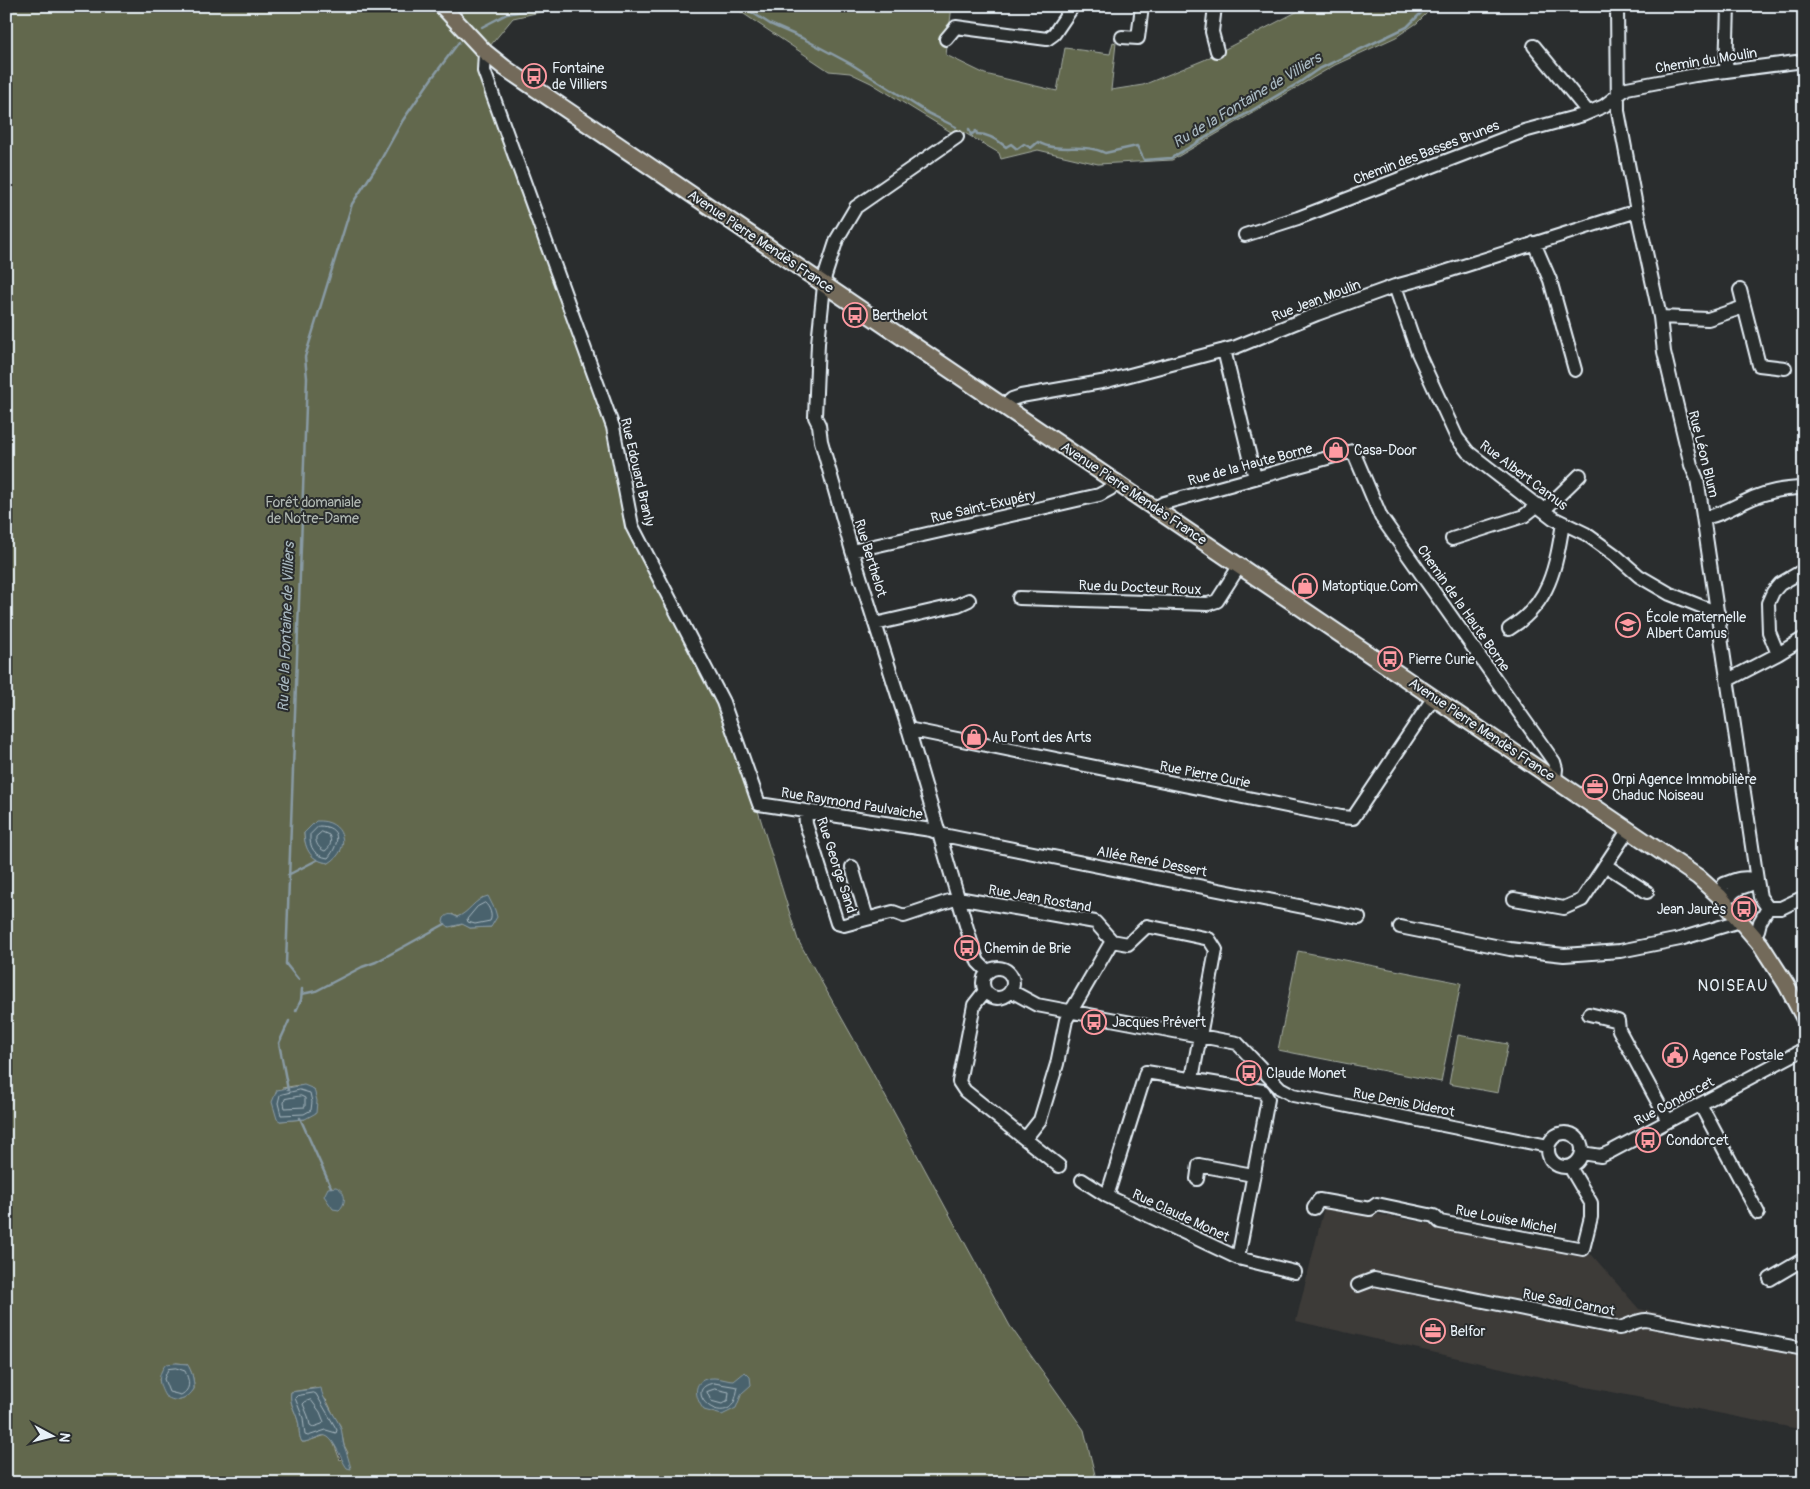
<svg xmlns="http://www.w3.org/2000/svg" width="1810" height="1489" viewBox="0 0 1810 1489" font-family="Pangolin,sans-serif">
<rect width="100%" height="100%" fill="#2a2d2e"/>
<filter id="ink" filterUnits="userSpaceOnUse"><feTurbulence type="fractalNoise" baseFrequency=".02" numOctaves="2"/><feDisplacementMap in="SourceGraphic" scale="10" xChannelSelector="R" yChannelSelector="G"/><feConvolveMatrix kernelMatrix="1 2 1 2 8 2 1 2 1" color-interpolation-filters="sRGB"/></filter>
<g filter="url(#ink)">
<path fill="#3c3a38" d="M1325 1204 1592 1255 1639 1309 1804 1342V1430L1576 1385 1296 1321Z"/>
<path fill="#62684e" stroke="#a5aca3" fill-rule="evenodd" d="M6 6H568L513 18 485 52 482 71 609 427 630 525 724 701 798 940 871 1070 1010 1326 1084 1430 1097 1483H6ZM304 833 341 851 329 863C312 861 305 850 304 833ZM483 897 491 927 470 928 463 924 453 927 452 914 457 917C467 914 474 904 483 897ZM300 1085 305 1119 280 1121 282 1088ZM176 1363 187 1364C192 1371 194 1380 194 1389 180 1409 164 1400 159 1379ZM315 1388 327 1401 335 1418 340 1425 344 1445 348 1453 340 1460 333 1441 326 1435 305 1442H302C298 1435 300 1428 298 1421 295 1410 289 1403 291 1392Z
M732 6H952L946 55 985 74 1057 91 1065 48 1110 54 1113 42 1116 43 1111 90 1143 85 1204 60 1308 6H1434L1417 23 1396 37 1335 65 1172 160 1098 164 1038 150 1001 159 999 153 963 132H951L871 83 850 73 829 71Z
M1298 951 1461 983 1441 1082 1278 1050Z
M1458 1035 1508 1044 1498 1093 1449 1084Z"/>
<path fill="#49626d" stroke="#899ba5" d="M316 821C345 819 352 849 329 863 311 861 305 850 304 833Z
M488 896 495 910 497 917 491 927 470 928 462 924 449 927 443 922 444 918C449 913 451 914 457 917 469 913 474 899 488 896Z
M304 1085 314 1089 317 1101 316 1113 305 1119 280 1121 277 1119 272 1102 277 1090Z
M336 1187C346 1191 347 1203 339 1210L333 1209 324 1196 328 1188Z
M176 1363 187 1364C192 1371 194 1380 194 1389 187 1400 177 1404 165 1396 158 1384 157 1375 166 1364Z
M745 1372 750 1377 751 1385 742 1393 736 1408 722 1415 704 1410C694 1397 691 1378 714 1378 721 1378 727 1381 734 1381Z
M321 1388C322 1399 335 1415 340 1426 343 1432 342 1440 344 1446 347 1454 349 1460 351 1469L347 1468C340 1459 333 1432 321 1436 314 1438 309 1442 302 1442 298 1435 300 1428 298 1421 295 1410 289 1403 291 1392Z"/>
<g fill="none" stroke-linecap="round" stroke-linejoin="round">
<path stroke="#a8b8c0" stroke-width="1" d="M319 826C342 826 340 844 328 858 315 856 309 848 310 835Z
M322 832 329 835C332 841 331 847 325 851 319 849 315 843 316 837Z
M485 903C490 907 493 916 490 921L475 924 468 922 467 919 477 907Z
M300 1090 310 1093 312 1102 311 1110 304 1114 281 1115 278 1103 280 1095Z
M301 1096 305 1098V1107L285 1108 284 1103 285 1099Z
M176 1368 185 1371C189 1380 192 1389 181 1395L169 1392 164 1379 168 1369Z
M714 1383 738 1387C737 1391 736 1398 734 1402 721 1427 680 1388 714 1383Z
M715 1389 729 1392 728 1400 722 1404 711 1401 707 1392Z
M314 1393 316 1394 337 1430 336 1433 326 1430 308 1436 305 1435 303 1418 295 1398 297 1396Z
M311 1400 320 1412 324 1422 322 1424 313 1427 310 1425 308 1416 303 1404 305 1402Z"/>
<path stroke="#899ba5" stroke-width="2.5" d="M742 6 770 24 802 38 851 64 928 113 956 127
M482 27 507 14 549 6
M969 129 971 135 976 131 977 134C988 134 998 140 1006 147L1011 144 1017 149 1024 144 1031 148 1038 142C1058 154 1084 142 1105 153L1137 146 1144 160 1171 158 1300 82 1317 70 1407 27 1428 6
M288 875 317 860
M298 979 286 964 307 378 305 357 352 204 379 163 403 120 432 78 459 42
M302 994 316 991 362 967 376 962 445 924
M296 1011 301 1000 302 989
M288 1090 279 1043 289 1021
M300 1118 331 1187"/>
<defs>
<path id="minor" d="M1215 6 1212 32 1217 51
M1617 6 1618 111 1637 211 1660 317 1664 352 1691 465 1697 479 1701 503 1757 880 1760 897 1768 908
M1122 37 1138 38 1142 6
M946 39 956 27 1047 39 1054 34 1073 6
M1534 46 1588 112
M485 52 484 71 613 427 632 526 723 702 759 804 931 830 943 835 1359 918
M1726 71 1728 6
M957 137 856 207 837 239 825 276 818 343 815 417 819 425 821 441 852 551 906 721 971 942 978 962 988 972
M1245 235 1298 218 1524 131 1583 115 1604 106 1627 88 1695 75 1804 61
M1534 243 1550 280 1575 370
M1395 286 1418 353 1457 438 1468 452 1553 518 1586 534 1615 555 1639 576 1670 594 1718 613
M1740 290 1759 365 1785 368
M1660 317 1708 319 1744 307
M1224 350 1255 478
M1005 405 1012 399 1021 396 1107 381 1236 347 1317 314 1395 286 1432 276 1637 211
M1155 508 1164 503 1353 451 1381 517 1554 762 1556 769 1555 778
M1544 510 1580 475
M1704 518C1719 515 1730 509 1744 502 1762 493 1783 488 1804 488
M1452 539 1524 516 1538 505
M852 551 1099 495 1110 489 1117 481
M1019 598 1208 604 1217 601 1240 565
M875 624 958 605 969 600
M1509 629C1550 604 1556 566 1563 523
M1778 654 1804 638
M1728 680 1778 654 1769 632 1768 603 1773 592 1780 584 1804 570
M908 729 1341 817 1353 818 1434 697
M805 811 806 824 837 923 844 925 893 912 904 916 958 898 1095 922 1112 941 1128 944 1147 926 1209 939 1216 950 1192 1079
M1605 865 1647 892
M852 867 867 918
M1719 896 1724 884C1736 879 1744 876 1757 880
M1514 899 1564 908 1582 900 1629 829
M1725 904C1728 899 1731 894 1735 891 1743 885 1748 888 1757 880
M1768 908H1781L1804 897
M1400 927 1510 949 1564 955 1620 951 1680 939 1740 921
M1758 930 1760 922 1768 908
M983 983a15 15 0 1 1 30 0a15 15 0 1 1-30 0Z
M985 991 974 1005 959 1082 965 1091 1025 1139 1040 1120 1057 1064 1066 1020 1112 941
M1011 991 1037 1005 1237 1043 1280 1088 1293 1095 1548 1146
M1589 1014 1618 1021 1619 1030 1668 1121
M1700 1104 1758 1213
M1548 1150a17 17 0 1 1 34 0a17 17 0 1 1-34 0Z
M1025 1139 1059 1166
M1582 1153 1601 1156 1610 1152 1804 1049
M1197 1179 1199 1165 1253 1175
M1082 1180 1107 1196 1238 1258 1268 1099 1263 1091 1146 1072 1107 1196
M1314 1208 1319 1200 1370 1209 1377 1204 1434 1216 1440 1222 1583 1249 1591 1217V1203L1570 1167
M1238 1258 1295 1272
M1770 1279 1804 1259
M1358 1285 1374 1279 1619 1328C1629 1326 1636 1320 1646 1320L1804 1349"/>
<path id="major" d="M442 6 485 52 505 68 1698 877 1719 896 1761 945 1786 984 1804 1018"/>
</defs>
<use href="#minor" stroke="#e8f1f8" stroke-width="16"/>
<use href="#major" stroke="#e8f1f8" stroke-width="19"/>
<use href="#minor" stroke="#2a2d2e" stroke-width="12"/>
<use href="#major" stroke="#736b5a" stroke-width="15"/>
</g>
</g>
<defs>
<symbol id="bus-ring" viewBox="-11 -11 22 22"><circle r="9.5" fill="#2a2d2e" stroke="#ff9aa2" stroke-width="1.5"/><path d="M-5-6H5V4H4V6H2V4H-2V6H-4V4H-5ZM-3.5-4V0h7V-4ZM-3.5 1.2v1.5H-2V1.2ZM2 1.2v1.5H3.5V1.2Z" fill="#ff9aa2"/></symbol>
<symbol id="shop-ring" viewBox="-11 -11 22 22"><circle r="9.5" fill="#2a2d2e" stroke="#ff9aa2" stroke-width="1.5"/><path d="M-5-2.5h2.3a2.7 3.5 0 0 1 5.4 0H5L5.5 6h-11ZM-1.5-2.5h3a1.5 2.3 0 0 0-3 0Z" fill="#ff9aa2"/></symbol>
<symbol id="school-ring" viewBox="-11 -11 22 22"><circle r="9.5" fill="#2a2d2e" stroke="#ff9aa2" stroke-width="1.5"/><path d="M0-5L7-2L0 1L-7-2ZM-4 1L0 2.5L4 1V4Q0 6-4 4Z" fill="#ff9aa2"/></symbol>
<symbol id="office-ring" viewBox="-11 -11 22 22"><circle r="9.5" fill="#2a2d2e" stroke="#ff9aa2" stroke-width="1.5"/><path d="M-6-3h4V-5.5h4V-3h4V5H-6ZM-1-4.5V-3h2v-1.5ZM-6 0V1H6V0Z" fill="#ff9aa2"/></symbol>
<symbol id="civic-ring" viewBox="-11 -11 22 22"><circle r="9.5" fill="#2a2d2e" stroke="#ff9aa2" stroke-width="1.5"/><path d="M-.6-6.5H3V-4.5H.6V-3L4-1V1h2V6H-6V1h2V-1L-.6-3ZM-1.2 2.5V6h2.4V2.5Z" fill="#ff9aa2"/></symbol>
</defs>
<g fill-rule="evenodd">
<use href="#bus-ring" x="520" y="62" width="28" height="28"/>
<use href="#bus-ring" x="841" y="301" width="28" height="28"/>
<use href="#shop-ring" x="1322" y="436" width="28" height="28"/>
<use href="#shop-ring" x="1291" y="572" width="28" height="28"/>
<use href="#school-ring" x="1614" y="611" width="28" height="28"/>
<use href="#bus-ring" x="1376" y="645" width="28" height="28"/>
<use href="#shop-ring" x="960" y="723" width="28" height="28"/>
<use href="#office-ring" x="1581" y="773" width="28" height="28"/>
<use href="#bus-ring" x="1730" y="895" width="28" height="28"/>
<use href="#bus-ring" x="953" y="934" width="28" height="28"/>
<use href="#bus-ring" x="1080" y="1008" width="28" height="28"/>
<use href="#civic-ring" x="1661" y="1041" width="28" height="28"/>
<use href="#bus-ring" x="1235" y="1059" width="28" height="28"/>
<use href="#bus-ring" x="1634" y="1126" width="28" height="28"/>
<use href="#office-ring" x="1419" y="1317" width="28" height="28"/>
</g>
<g text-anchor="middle" stroke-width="4" stroke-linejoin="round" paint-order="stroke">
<g font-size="14" fill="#e8f1f8" stroke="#2a2d2e">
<text transform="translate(1706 60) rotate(-9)" y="5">Chemin du Moulin</text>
<text transform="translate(1426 152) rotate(-21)" y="5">Chemin des Basses Brunes</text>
<text transform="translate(761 241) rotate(34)" y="5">Avenue Pierre Mendès France</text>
<text transform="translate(1316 300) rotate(-21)" y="5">Rue Jean Moulin</text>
<text transform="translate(1704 454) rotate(76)" y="5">Rue Léon Blum</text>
<text transform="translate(1250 464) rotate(-15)" y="5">Rue de la Haute Borne</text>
<text transform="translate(638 472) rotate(77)" y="5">Rue Edouard Branly</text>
<text transform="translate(1524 475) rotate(37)" y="5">Rue Albert Camus</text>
<text transform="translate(1134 493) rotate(34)" y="5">Avenue Pierre Mendès France</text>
<text transform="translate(983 506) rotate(-13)" y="5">Rue Saint-Exupéry</text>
<text transform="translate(871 558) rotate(73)" y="5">Rue Berthelot</text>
<text transform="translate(1140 587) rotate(2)" y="5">Rue du Docteur Roux</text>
<text transform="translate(1464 608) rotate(55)" y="5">Chemin de la Haute Borne</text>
<text transform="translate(1482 729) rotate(34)" y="5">Avenue Pierre Mendès France</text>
<text transform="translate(1205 774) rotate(11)" y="5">Rue Pierre Curie</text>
<text transform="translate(852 803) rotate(9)" y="5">Rue Raymond Paulvaiche</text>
<text transform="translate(1152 861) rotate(11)" y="5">Allée René Dessert</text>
<text transform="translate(837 865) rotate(72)" y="5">Rue George Sand</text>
<text transform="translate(1040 898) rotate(10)" y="5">Rue Jean Rostand</text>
<text transform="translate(1674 1101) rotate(-28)" y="5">Rue Condorcet</text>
<text transform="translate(1404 1102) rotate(11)" y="5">Rue Denis Diderot</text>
<text transform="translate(1181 1215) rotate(25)" y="5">Rue Claude Monet</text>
<text transform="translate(1506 1219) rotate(11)" y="5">Rue Louise Michel</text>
<text transform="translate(1569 1302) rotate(11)" y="5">Rue Sadi Carnot</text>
</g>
<g font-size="14" fill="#e8f1f8" stroke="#2a2d2e" text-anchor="start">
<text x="552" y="73">Fontaine<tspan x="552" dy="16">de Villiers</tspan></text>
<text x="872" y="320">Berthelot</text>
<text x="1354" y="455">Casa-Door</text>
<text x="1322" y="591">Matoptique.Com</text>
<text x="1646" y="622">École maternelle<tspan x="1646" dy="16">Albert Camus</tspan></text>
<text x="1408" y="664">Pierre Curie</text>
<text x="992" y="742">Au Pont des Arts</text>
<text x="1612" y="784">Orpi Agence Immobilière<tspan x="1612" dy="16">Chaduc Noiseau</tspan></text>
<text x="1726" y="914" text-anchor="end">Jean Jaurès</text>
<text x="984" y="953">Chemin de Brie</text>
<text x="1112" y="1027">Jacques Prévert</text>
<text x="1692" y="1060">Agence Postale</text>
<text x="1266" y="1078">Claude Monet</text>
<text x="1666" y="1145">Condorcet</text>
<text x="1450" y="1336">Belfor</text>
</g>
<g font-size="14" fill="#b2bab4" stroke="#2a2d2e">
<text x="313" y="507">Forêt domaniale<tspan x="313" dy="16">de Notre-Dame</tspan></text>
</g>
<g font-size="15" font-style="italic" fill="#a8b8c0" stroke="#2a2d2e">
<text transform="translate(1247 100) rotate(-31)" y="5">Ru de la Fontaine de Villiers</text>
<text transform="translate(286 627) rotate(-88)" y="5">Ru de la Fontaine de Villiers</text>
</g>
<g font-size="16" letter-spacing="1" fill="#e8f1f8" stroke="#2a2d2e">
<text x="1733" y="991">NOISEAU</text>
</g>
</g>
<rect width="1810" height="1489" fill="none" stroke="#2a2d2e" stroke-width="25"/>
<rect x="12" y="12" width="1785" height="1464" fill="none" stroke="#e8f1f8" stroke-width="2" filter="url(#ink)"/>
<g transform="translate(52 1436) rotate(97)" stroke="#2a2d2e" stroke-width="4" paint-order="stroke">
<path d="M0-4L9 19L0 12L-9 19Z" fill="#e8f1f8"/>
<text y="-8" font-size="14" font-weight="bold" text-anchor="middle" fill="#e8f1f8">N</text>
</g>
</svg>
